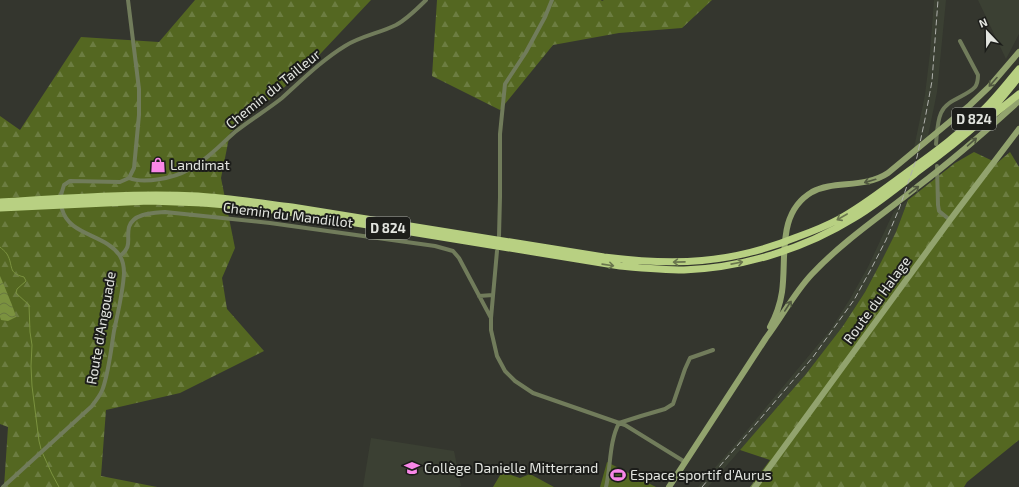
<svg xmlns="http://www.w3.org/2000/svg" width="1019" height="487" viewBox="0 0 1019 487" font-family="'Exo 2',sans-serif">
<defs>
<pattern id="forest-firs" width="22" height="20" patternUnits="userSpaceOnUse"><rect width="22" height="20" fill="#546721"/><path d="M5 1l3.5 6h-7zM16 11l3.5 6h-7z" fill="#6c7d41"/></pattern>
<pattern id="water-waves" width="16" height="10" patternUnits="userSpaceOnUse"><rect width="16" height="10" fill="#7b923f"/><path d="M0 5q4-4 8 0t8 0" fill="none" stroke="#687740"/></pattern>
</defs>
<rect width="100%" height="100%" fill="#34362e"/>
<path fill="#3b4033" d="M934 0H946L937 92 928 136 914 148 925 95 930 53Z
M978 0H1019V34L1006 59Z
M908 200 896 232 881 262 865 292 843 326 806 374 708 487H698L733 447 831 329 850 299 868 267 894 211Z
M371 438 454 451 461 486 458 487H363Z"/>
<path fill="url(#forest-firs)" d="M195 0H371L306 69 230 133 221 178 235 248 222 278 227 309 264 351 180 393 106 410 101 476 157 487H4L8 427 0 424V116L20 130 81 37 159 42Z
M437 0H601L602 1 604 0H712L682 28 619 33 553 45 500 110 432 76Z
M974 152 997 163 1010 152 1019 167V440L967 482 964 487H750L770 460 740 450 806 374 843 326 865 292 881 262 896 232 908 200 955 163Z"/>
<path fill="#546721" d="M607 462 656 487H600Z
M502 472 520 478 530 474 554 487H493Z"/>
<path fill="url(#water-waves)" d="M0 276C3 283 16 313 16 317L8 321 1 320 0 317Z"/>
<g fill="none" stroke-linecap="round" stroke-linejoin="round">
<path stroke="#7b923f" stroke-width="1" d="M0 247C2 249 5 251 7 254 14 266 7 273 24 277L26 281 17 289 16 293 29 305 30 332 32 345 31 366 32 386 39 441 41 449
M42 452 52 474 59 487"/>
<path stroke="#717c5b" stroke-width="4" d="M128 0 139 89V115L134 168 129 178
M936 144C937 134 937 122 941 113 947 99 966 97 975 87 978 83 978 79 978 75L960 41
M937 166 938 205 939 211 950 220
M129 178C144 184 174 178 188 170 206 161 220 145 235 132 250 120 267 110 282 98 302 80 322 60 345 46 361 36 380 33 396 25 407 19 417 9 426 0
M61 195 64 185 70 181 120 182 129 178
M499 236 500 197V134L505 84 526 52 545 17 552 0
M497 251 491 318V330L497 356 505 371 515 381 533 393 625 425 685 462
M120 256C133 246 126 239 129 227 133 213 154 213 165 212L270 223 435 246 453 251 459 258 491 318
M479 296 493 295
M3 487 92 406C96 400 101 395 103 388 109 370 111 350 114 331 118 312 123 292 124 273 124 267 123 261 120 256 106 234 69 236 62 209
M606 487C611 466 609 442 619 423L641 416 665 409 673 404 685 369 690 358 713 350"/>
<path stroke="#92a36e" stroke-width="6" d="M770 327C776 316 780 305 782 292 787 258 776 213 812 192 834 180 864 189 888 173L970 105 989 87 1019 52
M669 487 766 338C782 317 794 293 812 274 843 241 882 215 917 187 953 160 986 131 1019 101
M755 487 950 220 1019 129"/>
<path stroke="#b8d082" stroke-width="7" d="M988 119 1019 94
M0 202C66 198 132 193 198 196 229 198 261 203 292 207L604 257C675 266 730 264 797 237 811 232 826 226 839 219 863 206 884 189 906 173 932 154 959 135 981 112 995 99 1007 83 1019 69
M0 208 149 201 203 203 249 207 288 212 620 266C642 268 663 270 684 270 742 268 804 249 854 218 876 205 897 188 917 172 939 156 961 139 981 121 995 107 1007 92 1019 77"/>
<path stroke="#b0b2ad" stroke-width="1" stroke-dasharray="6 3" stroke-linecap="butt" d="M702 487 813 357 854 300 870 271 886 240 899 209 917 157 925 119 932 81 938 0"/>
</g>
<defs><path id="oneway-shaft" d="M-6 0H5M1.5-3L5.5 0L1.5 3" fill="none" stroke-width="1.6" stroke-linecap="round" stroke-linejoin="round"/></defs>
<g stroke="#515940">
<use href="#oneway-shaft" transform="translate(993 82) rotate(132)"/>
<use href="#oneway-shaft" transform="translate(972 142) rotate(-41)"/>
<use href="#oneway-shaft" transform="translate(870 181) rotate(164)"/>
<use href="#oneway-shaft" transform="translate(914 190) rotate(-38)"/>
<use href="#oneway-shaft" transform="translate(788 306) rotate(-57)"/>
</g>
<g stroke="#6a764e">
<use href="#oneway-shaft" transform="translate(842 217) rotate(150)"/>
<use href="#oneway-shaft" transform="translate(679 262) rotate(179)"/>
<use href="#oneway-shaft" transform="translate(737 263) rotate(-11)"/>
<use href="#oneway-shaft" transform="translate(608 265) rotate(8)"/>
</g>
<defs>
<symbol id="shop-bare" viewBox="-9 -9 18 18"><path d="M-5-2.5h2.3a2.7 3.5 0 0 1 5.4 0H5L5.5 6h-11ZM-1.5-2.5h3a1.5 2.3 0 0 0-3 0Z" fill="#f987e8" stroke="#1c1d1a" stroke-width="2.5" paint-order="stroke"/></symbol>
<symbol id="school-bare" viewBox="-9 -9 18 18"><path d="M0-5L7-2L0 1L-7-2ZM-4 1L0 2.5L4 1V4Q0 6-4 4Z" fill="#f987e8" stroke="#1c1d1a" stroke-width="2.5" paint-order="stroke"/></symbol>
<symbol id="stadium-bare" viewBox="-9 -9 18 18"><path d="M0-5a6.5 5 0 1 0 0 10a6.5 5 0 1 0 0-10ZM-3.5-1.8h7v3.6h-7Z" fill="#f987e8" stroke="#1c1d1a" stroke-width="2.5" paint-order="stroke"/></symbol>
</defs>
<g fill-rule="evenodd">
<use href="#shop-bare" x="147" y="154" width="22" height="22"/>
<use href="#school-bare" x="401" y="457" width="22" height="22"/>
<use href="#stadium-bare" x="607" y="464" width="22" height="22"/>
</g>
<g text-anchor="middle" stroke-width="4" stroke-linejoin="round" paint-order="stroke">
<g fill="#1c1d1a" stroke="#a7a9a5" stroke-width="1">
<rect x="952" y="108" width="44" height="22" rx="3"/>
<rect x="366" y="217" width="44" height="22" rx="3"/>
</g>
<g font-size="13" font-weight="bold" fill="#e3e5e0">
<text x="974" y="124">D 824</text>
<text x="388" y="233">D 824</text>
</g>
<g font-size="14" fill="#e3e5e0" stroke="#1c1d1a">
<text transform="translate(273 89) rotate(-39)" y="5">Chemin du Tailleur</text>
<text transform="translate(288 215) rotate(7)" y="5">Chemin du Mandillot</text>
<text transform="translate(877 300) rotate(-54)" y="5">Route du Halage</text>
<text transform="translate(101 328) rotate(-80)" y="5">Route d'Angouade</text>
</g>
<g font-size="14" fill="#e3e5e0" stroke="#1c1d1a" text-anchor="start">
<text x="170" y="170">Landimat</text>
<text x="424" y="473">Collège Danielle Mitterrand</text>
<text x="630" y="480">Espace sportif d'Aurus</text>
</g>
</g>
<g transform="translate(987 32) rotate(338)" stroke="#1c1d1a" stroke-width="3" paint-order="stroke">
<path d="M0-3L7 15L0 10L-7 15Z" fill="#e3e5e0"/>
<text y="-6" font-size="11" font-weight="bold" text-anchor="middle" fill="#e3e5e0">N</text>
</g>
</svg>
